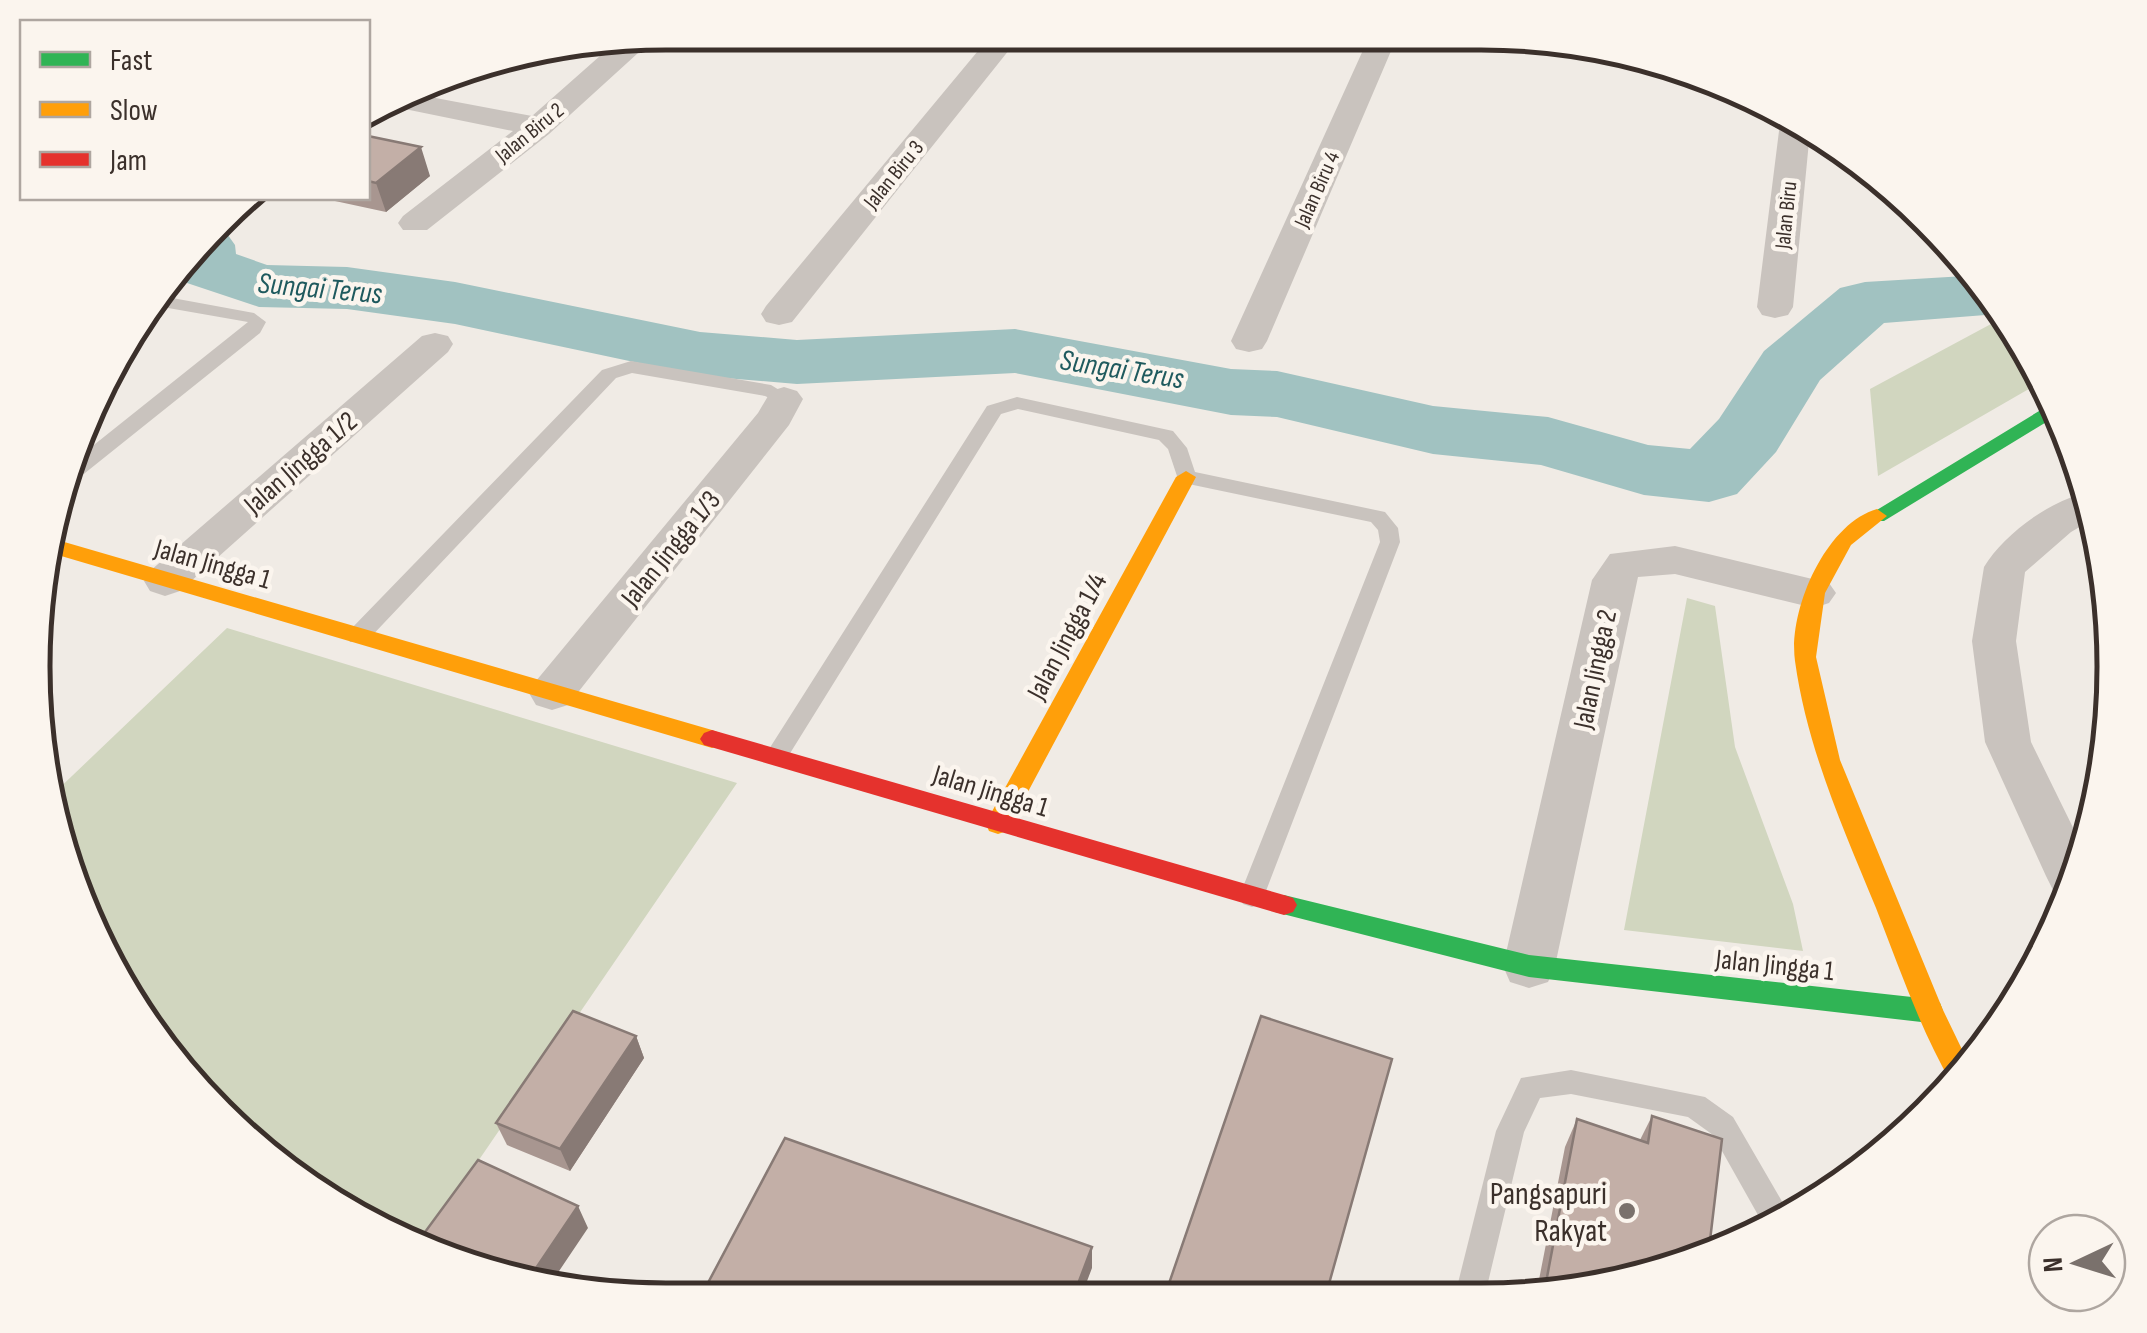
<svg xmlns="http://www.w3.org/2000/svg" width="2147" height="1333" viewBox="0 0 2147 1333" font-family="'Sofia Sans Condensed',sans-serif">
<rect width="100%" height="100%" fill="#f0ebe5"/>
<path fill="#d1d6bf" d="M1991 324H2007L2030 350 2041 382 1878 476 1870 389Z
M1687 598 1715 606 1735 747 1793 904 1803 951 1624 930Z
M227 628 737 783 418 1249 280 1169 139 1018 54 831 50 797Z"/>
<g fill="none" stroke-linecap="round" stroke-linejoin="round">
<path fill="#a1c2c1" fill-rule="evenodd" d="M219 229 225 231 235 245 236 254 267 265 347 267 455 282 700 332 797 340 1015 329 1231 369 1277 371 1433 406 1548 417 1648 445 1690 449 1719 419 1764 351 1840 288 1865 282 1965 276 1998 314 1884 323 1820 380 1776 452 1737 494 1709 502 1644 495 1541 465 1433 454 1277 417 1231 415 1015 373 797 384 700 376 455 324 347 309 259 307 178 280 172 272Z"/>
<path fill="#c9c3be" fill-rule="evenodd" d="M156 295 254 313 266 322 260 333 70 485 62 486 65 468 248 322 151 305Z
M631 361 771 385 794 399 784 405 765 396 632 373 616 378 366 642H350L347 636 350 630 602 370Z
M1017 397 1173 431 1187 448 1195 472 1385 512 1398 528 1400 542 1261 904 1252 907 1243 904 1239 897 1380 542 1378 530 1371 522 1179 482 1168 449 1159 440 1018 409 1001 414 784 763H768L764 757 987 406Z
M1571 1070 1705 1097 1733 1117 1791 1217 1767 1231 1713 1135 1688 1117 1571 1094 1540 1098 1524 1132 1484 1299H1454L1496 1131 1521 1078Z"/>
<path fill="#c9c3be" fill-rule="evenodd" d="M992 34 1021 35 792 322 779 325 766 322 761 314 766 306Z
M652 35 649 43 549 134 427 230H403L398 223 403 216 513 131 385 105 409 93 532 116 618 40Z
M1369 37H1397L1267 341 1262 349 1249 352 1236 349 1231 341Z
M1785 116 1810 131 1793 307 1788 315 1775 318 1762 315 1757 307 1780 123Z
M435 333 448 336 453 344 448 352 180 591 165 596 150 591 144 581 150 571 422 336Z
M784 387 797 391 803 399 789 425 568 705 552 710 536 705 529 693 536 681 758 413 771 391Z
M2079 495 2088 522 2071 532 2025 572 2016 641 2031 742 2084 850 2062 893 2053 890 2046 876 1985 742 1972 641 1984 567C2002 537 2045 504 2079 495Z
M1675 546 1829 583 1836 593 1829 603 1814 608 1675 574 1638 577 1555 966 1548 982 1529 988 1510 982 1503 966 1592 580 1610 554Z"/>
<path fill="#30b455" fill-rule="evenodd" d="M2049 405 2053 418 1884 521H1870L1867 516Z
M1284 895 1529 955 1930 999 1940 1003 1943 1011 1940 1019 1930 1023 1529 977 1275 912 1271 905 1275 898Z"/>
<path fill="#ff9f0a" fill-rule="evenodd" d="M1186 471 1196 477 1007 831 998 834 989 831 986 824 989 817 1176 477Z
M1877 509 1887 516 1851 545 1825 593 1816 657 1840 760 1943 1010 1970 1066 1952 1084C1920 1029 1899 967 1876 908 1843 828 1807 748 1795 661 1788 611 1825 524 1877 509Z
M54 539 712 730 720 733 724 739 720 745 712 748 51 553Z"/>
<path fill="#e5322d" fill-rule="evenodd" d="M712 730 1284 895 1293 898 1297 905 1293 912 1284 915 704 745 700 739 704 733Z"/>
</g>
<path fill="#a89690" d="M368 136 430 176 386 212 321 198H368Z
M636 1036 644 1058 570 1171 507 1145 496 1123Z
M1652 1116 1709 1249 1536 1295 1565 1147 1577 1119 1640 1140Z"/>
<path fill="#887a75" d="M421 147 430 176 386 212 376 183Z
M636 1036 644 1058 570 1171 560 1149Z
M578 1206 588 1228 549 1286 528 1280Z
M1092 1247V1268L1081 1297H1073Z"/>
<path fill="#c3afa7" stroke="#887a75" stroke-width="2.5" d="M368 136 421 147 376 183 368 181Z
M573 1011 636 1036 560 1149 496 1123Z
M1261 1016 1392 1059 1325 1298H1164Z
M1652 1116 1722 1139 1709 1249 1544 1293 1577 1119 1648 1143Z
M785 1138 1092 1247 1073 1297 701 1296Z
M478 1160 578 1206 528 1280 423 1252 414 1247Z"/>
<circle fill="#7a716c" stroke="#fbf5ee" stroke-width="4" cx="1627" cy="1211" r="10"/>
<g text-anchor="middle" stroke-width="9" stroke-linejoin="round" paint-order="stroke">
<g font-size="22" fill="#3b302b" stroke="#fbf5ee">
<text transform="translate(529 132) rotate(-39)" y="8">Jalan Biru 2</text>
<text transform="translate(893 174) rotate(-51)" y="8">Jalan Biru 3</text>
<text transform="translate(1316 189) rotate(-66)" y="8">Jalan Biru 4</text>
<text transform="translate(1785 215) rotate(-84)" y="8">Jalan Biru</text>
</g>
<g font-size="28" fill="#3b302b" stroke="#fbf5ee">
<text transform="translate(300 462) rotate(-41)" y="10">Jalan Jingga 1/2</text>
<text transform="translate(670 548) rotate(-51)" y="10">Jalan Jingga 1/3</text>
<text transform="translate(213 563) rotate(16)" y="10">Jalan Jingga 1</text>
<text transform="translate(1066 636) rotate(-62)" y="10">Jalan Jingga 1/4</text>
<text transform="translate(1594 669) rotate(-78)" y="10">Jalan Jingga 2</text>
<text transform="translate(991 790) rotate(17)" y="10">Jalan Jingga 1</text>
<text transform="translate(1775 964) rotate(6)" y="10">Jalan Jingga 1</text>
</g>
<g font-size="30" font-style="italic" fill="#1f5a5e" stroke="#fbf5ee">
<text transform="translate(320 288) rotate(5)" y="10">Sungai Terus</text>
<text transform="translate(1122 369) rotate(9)" y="10">Sungai Terus</text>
</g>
<g font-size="32" fill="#3b302b" stroke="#fbf5ee" text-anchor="end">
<text x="1607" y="1204">Pangsapuri<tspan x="1607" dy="37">Rakyat</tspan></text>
</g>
</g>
<path d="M0 0H2147V1333H0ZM666 50H1481A616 616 0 0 1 2097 666V667A616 616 0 0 1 1481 1283H666A616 616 0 0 1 50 667V666A616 616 0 0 1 666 50Z" fill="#fbf5ee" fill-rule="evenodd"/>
<path fill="none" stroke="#3b302b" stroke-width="5" d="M666 50H1481A616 616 0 0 1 2097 666V667A616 616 0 0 1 1481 1283H666A616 616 0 0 1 50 667V666A616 616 0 0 1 666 50Z"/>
<rect x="20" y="20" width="350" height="180" fill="#fbf5ee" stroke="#aea6a0" stroke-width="2.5"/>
<rect x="40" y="52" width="50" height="15" fill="#30b455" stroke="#aea6a0" stroke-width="2.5"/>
<text x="110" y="70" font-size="30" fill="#3b302b">Fast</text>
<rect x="40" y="102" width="50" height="15" fill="#ff9f0a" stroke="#aea6a0" stroke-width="2.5"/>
<text x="110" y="120" font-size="30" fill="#3b302b">Slow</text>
<rect x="40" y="152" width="50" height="15" fill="#e5322d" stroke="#aea6a0" stroke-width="2.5"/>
<text x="110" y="170" font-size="30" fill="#3b302b">Jam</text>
<g transform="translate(2077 1263) rotate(266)"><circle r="48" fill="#fbf5ee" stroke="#aea6a0" stroke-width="2.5"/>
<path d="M0-8L18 38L0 25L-18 38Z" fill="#7a716c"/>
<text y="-15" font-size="28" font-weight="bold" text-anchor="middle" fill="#3b302b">N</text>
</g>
</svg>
